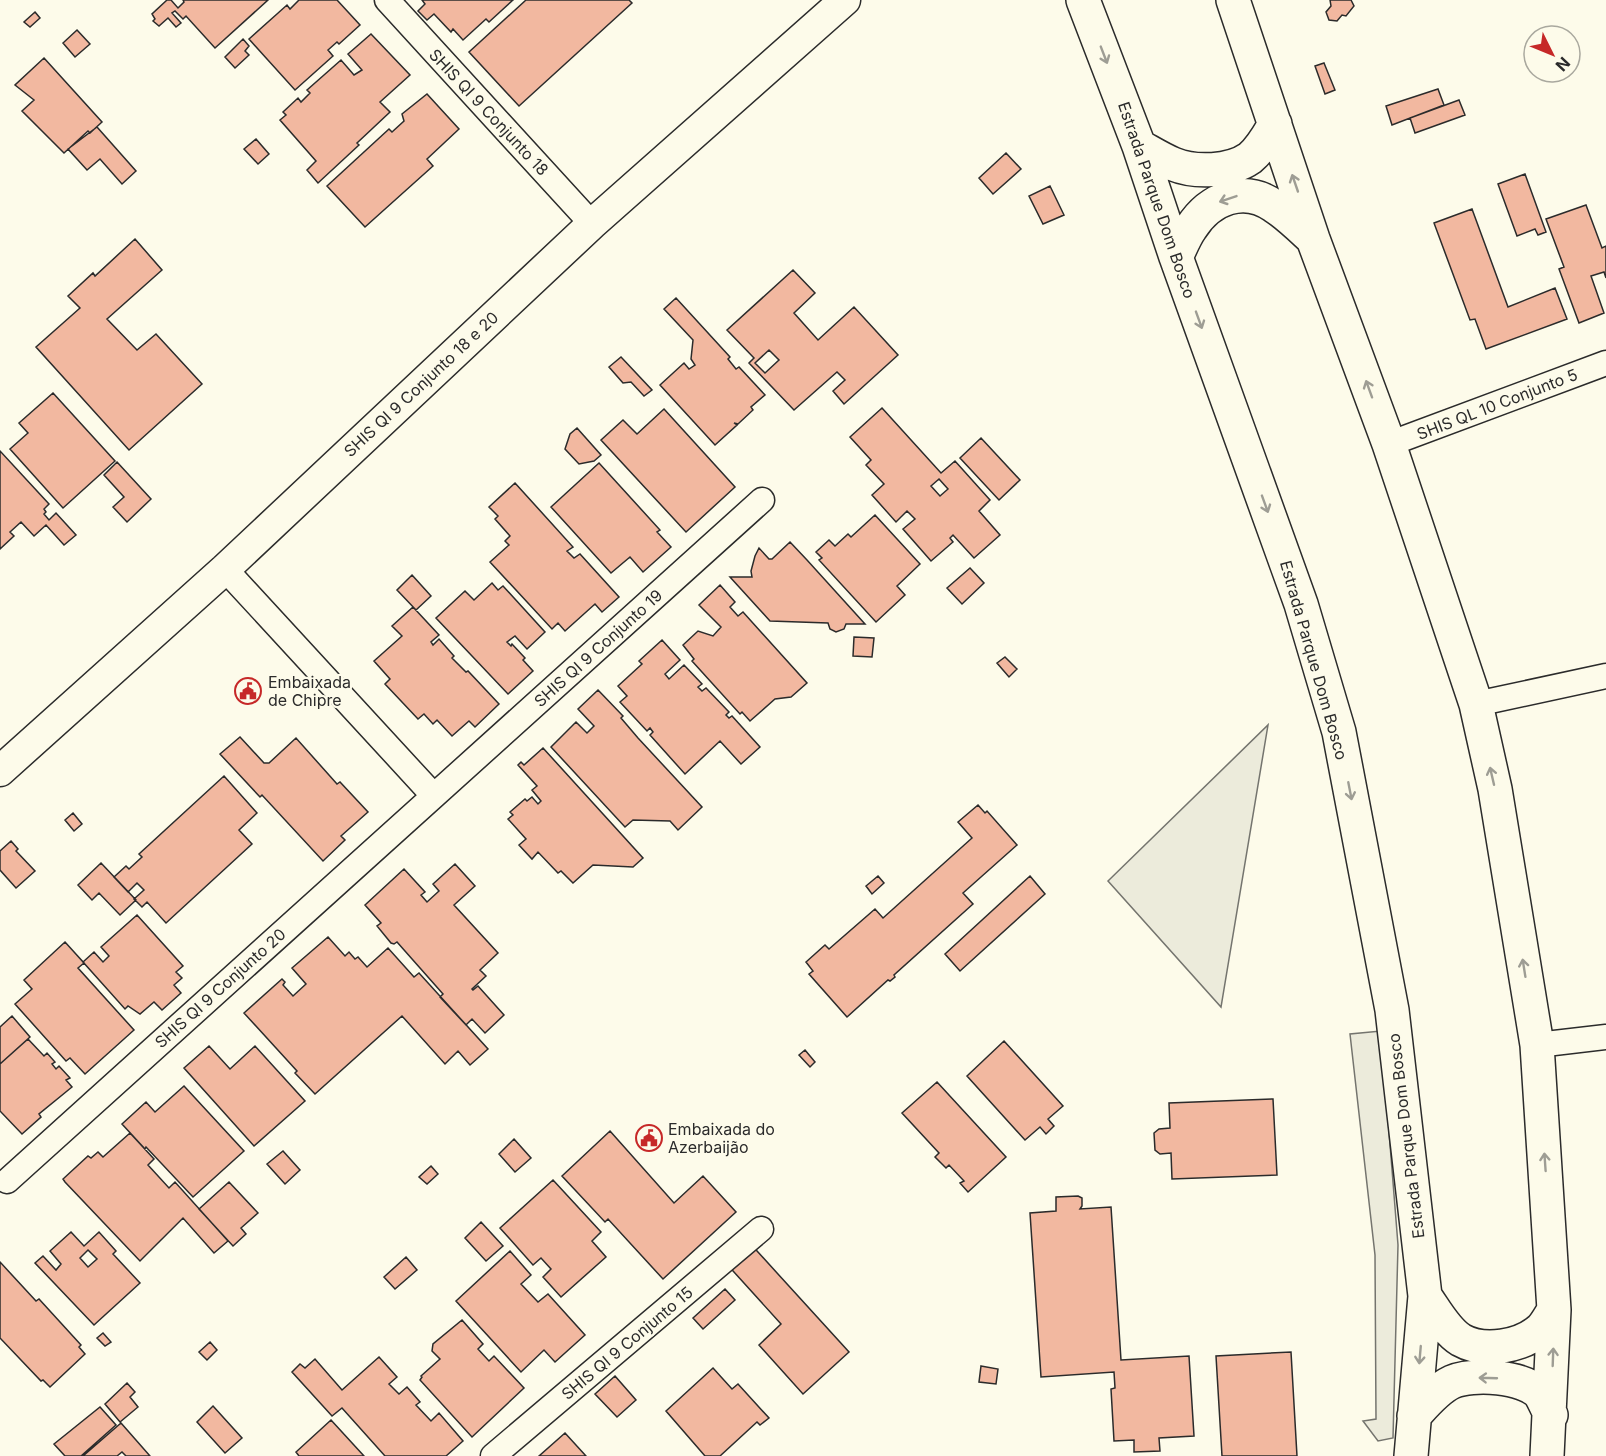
<svg xmlns="http://www.w3.org/2000/svg" width="1606" height="1456" viewBox="0 0 1606 1456" font-family="Inter,sans-serif">
<rect width="100%" height="100%" fill="#fdfbea"/>
<path fill="#ecebdb" stroke="#74746e" stroke-width="1.5" d="M1268 725 1221 1007 1108 881Z
M1381 1031 1398 1245 1393 1438 1378 1441 1363 1421 1376 1419 1375 1255 1350 1034Z"/>
<path fill="#f2b8a0" stroke="#2b2b2b" stroke-width="1.5" fill-rule="evenodd" d="M167 0H171L178 8 184 2 183 0H268L215 48 186 16 183 19 175 11 172 13 181 23 176 27 168 18 159 26 153 21 155 19 152 14Z
M299 0H337L360 25 339 44 337 42 328 50 333 56 295 90 249 39 287 5 290 9Z
M422 0H513L489 22 486 19 463 40 453 29 451 32 434 14 427 20 418 11 425 4Z
M526 0H629L632 3 519 106 469 52Z
M1330 0H1351L1354 6 1346 16 1342 15 1337 21 1329 20 1326 12 1331 6Z
M35 12 40 18 30 27 24 22Z
M77 30 90 44 75 57 63 43Z
M371 34 410 75 380 102 390 112 357 143 359 145 318 183 307 170 316 161 280 120 286 115 283 112 298 98 301 102 310 93 307 90 341 60 354 75 362 70 348 54Z
M243 39 249 46 245 51 249 55 235 68 225 57Z
M44 58 102 122 90 133 88 131 64 153 22 111 34 100 15 85Z
M1324 63 1335 90 1325 94 1315 66Z
M1438 89 1444 105 1392 125 1386 106Z
M427 94 459 129 427 159 433 166 365 227 327 186 389 129 392 132 404 121 402 114Z
M1459 100 1465 115 1415 133 1410 118Z
M97 127 136 171 122 184 100 159 87 170 68 149Z
M256 139 269 154 258 164 244 149Z
M1006 153 1021 169 993 194 979 178Z
M1525 174 1546 232 1538 235 1535 229 1517 236 1498 184Z
M1050 186 1064 215 1043 224 1029 196Z
M1586 205 1602 248 1606 246V278L1604 272 1591 276 1604 313 1579 323 1559 269 1564 267 1546 219Z
M1472 209 1508 307 1555 288 1567 319 1486 349 1475 319 1470 320 1434 223Z
M135 239 162 270 107 319 137 350 156 334 202 384 129 450 36 347 80 308 68 296 93 273 95 276Z
M793 270 815 293 794 313 818 340 854 307 898 355 844 404 833 391 845 380 837 372 794 410 749 363 754 358 727 330ZM769 350 779 360 765 373 755 363Z
M676 298 730 357 728 359 736 369 739 367 765 395 751 407 753 410 738 424 734 423 737 425 715 445 660 385 684 363 689 369 695 365 691 359 693 340 664 309Z
M621 357 652 390 644 396 631 382 623 383 609 367Z
M53 393 115 461 63 508 10 449 28 433 19 423Z
M882 408 941 473 955 461 990 500 979 511 1000 535 974 558 953 535 950 538 953 542 931 561 903 529 915 519 907 511 896 522 872 495 884 484 866 465 871 460 850 437ZM939 479 948 489 940 496 931 486Z
M664 409 735 487 686 532 601 440 623 420 637 434Z
M577 428 601 455 594 461 579 464 565 449 570 434Z
M981 438 1020 480 999 500 960 458Z
M0 451 49 504 44 509 46 512 44 514 49 520 56 513 76 535 64 545 46 525 34 536 21 522 10 532 14 536 0 549Z
M117 462 151 499 127 522 113 507 124 497 104 475Z
M599 463 660 530 657 532 671 547 643 572 630 557 611 573 551 507Z
M515 483 573 547 567 551 574 558 580 554 619 597 602 612 595 604 565 631 558 623 552 629 490 562 509 545 505 541 510 536 495 519 498 516 489 507Z
M875 515 920 564 897 586 905 595 876 622 819 560 822 558 816 552 829 540 835 546 848 534 851 537Z
M790 542 807 560 865 624H846L844 629 836 632 830 629 828 623 770 621 730 577H752L751 571 755 556 759 548 769 559H772Z
M970 568 984 583 962 604 947 588Z
M412 575 431 596 416 610 397 590Z
M492 583 498 590 503 586 545 632 527 649 515 636 507 642 511 646 512 644 525 658 523 660 533 671 508 694 436 618 465 591 474 600Z
M720 585 735 602 730 607 738 616 743 612 807 683 791 697 775 699 750 721 742 712 740 714 692 661 694 659 683 645 698 631 713 636 721 627 699 605Z
M413 607 439 635 431 642 433 645 439 639 454 656 452 658 466 672 468 671 499 704 475 727 469 721 452 736 437 720 433 724 424 714 418 719 385 684 390 679 374 661 402 636 392 626Z
M854 637 874 638 872 657 853 656Z
M662 640 680 660 665 674 669 679 684 665 702 684 698 687 702 691 706 688 729 712 726 715 729 718 732 716 760 747 741 764 720 741 685 774 650 735 653 732 650 728 647 731 620 702 627 696 618 686 642 664 639 661Z
M1005 657 1017 669 1009 677 997 663Z
M598 690 623 716 621 718 638 738 702 807 678 830 670 821 633 820 625 827 551 747 576 722 587 733 594 726 578 709Z
M240 737 264 763H269L296 738 337 784 340 782 368 812 341 836 345 840 323 861 262 795 260 797 220 754Z
M543 748 643 858 633 867 593 865 573 883 561 871 558 873 538 852 532 859 519 845 526 839 508 819 513 815 510 812 525 799 527 801 532 797 538 804 541 801 532 790 537 786 518 765 521 762 524 765Z
M224 776 257 813 239 830 252 844 166 923 147 902 142 907 134 899 144 890 137 883 128 892 114 877 126 866 129 869 142 857 139 854Z
M978 805 985 813 987 811 1017 845 963 893 973 904 894 975 895 977 890 981 888 980 847 1017 809 974 813 971 806 962 825 945 829 949 875 909 883 918 972 838 958 822Z
M73 813 82 824 74 831 65 820Z
M11 841 18 849 16 851 35 871 16 888 0 870V851Z
M101 863 136 900 120 915 99 893 92 900 78 885Z
M455 864 475 886 454 905 498 953 480 970 486 976 472 989 473 990 478 986 504 1015 485 1033 472 1019 466 1025 440 997 443 994 397 942 394 944 391 943 377 926 381 923 365 905 404 869 425 892 421 895 427 902 439 891 433 884Z
M878 876 884 883 872 894 866 886Z
M1030 876 1045 894 960 971 945 954Z
M137 915 183 966 176 972 182 978 174 985 181 993 162 1010 154 1002 140 1014 128 1006 125 1009 83 962 94 952 103 962 109 956 101 947Z
M328 937 345 956 349 952 355 959 358 957 367 967 388 948 414 977 419 973 488 1049 470 1065 458 1051 445 1064 402 1016 315 1094 295 1073 297 1071 244 1013 282 979 285 982 283 985 293 996 306 984 292 968Z
M65 942 84 963 78 968 134 1030 85 1074 70 1058 66 1061 15 1004 32 989 24 980Z
M12 1016 30 1037 0 1064V1027Z
M28 1039 44 1056 47 1053 55 1062 52 1064 56 1069 59 1066 70 1078 66 1080 72 1087 39 1114 41 1117 22 1134 0 1111V1064Z
M1004 1041 1063 1106 1048 1119 1054 1126 1046 1134 1040 1127 1025 1140 967 1076Z
M209 1046 230 1069 255 1046 305 1101 254 1146 184 1068Z
M805 1050 815 1062 810 1067 799 1055Z
M937 1082 1006 1157 968 1192 960 1183 964 1181 949 1165 946 1168 935 1157 939 1153 902 1113Z
M184 1086 244 1151 193 1197 146 1147 145 1149 122 1124 146 1102 155 1112Z
M1273 1099 1277 1175 1172 1179 1171 1153 1160 1154 1155 1150 1154 1133 1159 1129 1170 1128 1169 1103Z
M610 1131 674 1203 703 1176 736 1212 663 1279 608 1219 605 1222 562 1176Z
M130 1133 154 1159 148 1165 169 1188 175 1182 228 1241 214 1253 183 1218 140 1261 65 1182 63 1179 88 1156 91 1158 98 1152 103 1157Z
M514 1139 531 1158 515 1172 499 1154Z
M283 1151 300 1170 285 1184 267 1164Z
M431 1166 438 1174 427 1184 419 1177Z
M553 1180 601 1232 592 1241 606 1257 561 1297 543 1277 551 1269 541 1258 533 1265 500 1228Z
M229 1182 258 1213 241 1228 246 1234 233 1246 199 1209Z
M1078 1196 1082 1198V1206L1080 1209 1111 1207 1121 1360 1189 1356 1194 1436 1159 1438 1160 1451 1134 1452V1440L1114 1441 1111 1389 1115 1388 1114 1372 1041 1377 1030 1213 1056 1211V1197Z
M481 1222 503 1246 486 1261 465 1238Z
M71 1232 84 1246 99 1232 116 1251 113 1254 140 1283 94 1325 35 1263 43 1256 56 1270 61 1264 50 1251ZM88 1250 97 1259 88 1267 80 1258Z
M747 1240 849 1352 803 1394 759 1345 781 1324 724 1261Z
M510 1251 531 1275 521 1284 538 1302 548 1294 585 1335 555 1362 544 1350 521 1372 456 1301Z
M406 1257 417 1270 395 1289 384 1277Z
M0 1262 36 1301 39 1299 81 1345 79 1347 85 1354 50 1387 43 1380 41 1381 0 1338Z
M725 1289 735 1300 703 1329 693 1318Z
M462 1320 483 1344 478 1349 489 1361 494 1356 524 1388 472 1437 420 1380 422 1377 421 1376 440 1359 432 1351 433 1344Z
M103 1333 111 1342 105 1346 97 1338Z
M210 1342 217 1350 207 1360 199 1352Z
M1291 1352 1297 1456H1222L1216 1356Z
M379 1357 397 1377 389 1384 399 1394 407 1387 420 1402 416 1405 431 1421 439 1413 463 1441 446 1456H385L342 1408 332 1416 292 1372 300 1364 305 1368 315 1359 342 1390Z
M981 1366 998 1369 996 1384 979 1382Z
M713 1368 732 1389 738 1384 769 1418 760 1425 757 1422 720 1456H705L666 1411Z
M615 1376 636 1400 617 1417 595 1394Z
M127 1383 135 1392 130 1397 138 1407 120 1422 105 1404Z
M213 1406 242 1438 225 1453 197 1422Z
M100 1407 116 1425 81 1456H65L54 1444Z
M331 1420 364 1456H299L296 1452Z
M121 1423 150 1456H126L122 1452 117 1456H83Z
M565 1433 586 1456H539Z"/>
<g fill="none" stroke-linecap="round" stroke-linejoin="round">
<defs>
<path id="minor" d="M387 0 592 224
M1389 444 1606 363
M225 569 433 795
M1476 704 1606 676
M1537 1045 1606 1037
M7 1181 762 500
M493 1456 761 1229"/>
<path id="tertiary" d="M0 771 225 569 592 224 845 0"/>
<path id="primary" d="M1083 0 1139 146 1176 257 1301 604 1339 732 1392 1010 1425 1296 1411 1456
M1233 0 1313 239 1389 444 1476 704 1495 789 1537 1045 1554 1310 1547 1456
M1139 146C1150 152 1161 159 1173 164 1195 173 1230 172 1250 158 1261 149 1268 136 1275 124
M1176 257C1181 247 1185 236 1191 228 1210 198 1244 185 1274 206 1288 215 1301 228 1313 239
M1425 1296C1435 1310 1446 1331 1461 1340 1484 1353 1521 1347 1541 1329 1546 1324 1550 1316 1554 1310
M1414 1416C1425 1404 1437 1389 1452 1382 1473 1373 1524 1376 1540 1394 1544 1400 1547 1409 1551 1415"/>
</defs>
<use href="#minor" stroke="#2b2b2b" stroke-width="27"/>
<use href="#tertiary" stroke="#2b2b2b" stroke-width="33"/>
<use href="#primary" stroke="#2b2b2b" stroke-width="36"/>
<use href="#minor" stroke="#fdfbea" stroke-width="24"/>
<use href="#tertiary" stroke="#fdfbea" stroke-width="30"/>
<use href="#primary" stroke="#fdfbea" stroke-width="33"/>
</g>
<defs><path id="oneway-shaft" d="M-6 0H5M1.5-3L5.5 0L1.5 3" fill="none" stroke-width="1.6" stroke-linecap="round" stroke-linejoin="round" transform="scale(1.5)"/></defs>
<g stroke="#9e9d94">
<use href="#oneway-shaft" transform="translate(1104 55) rotate(69)"/>
<use href="#oneway-shaft" transform="translate(1295 183) rotate(-109)"/>
<use href="#oneway-shaft" transform="translate(1228 199) rotate(161)"/>
<use href="#oneway-shaft" transform="translate(1199 320) rotate(70)"/>
<use href="#oneway-shaft" transform="translate(1369 389) rotate(-110)"/>
<use href="#oneway-shaft" transform="translate(1265 504) rotate(70)"/>
<use href="#oneway-shaft" transform="translate(1492 776) rotate(-103)"/>
<use href="#oneway-shaft" transform="translate(1350 791) rotate(79)"/>
<use href="#oneway-shaft" transform="translate(1524 968) rotate(-99)"/>
<use href="#oneway-shaft" transform="translate(1545 1162) rotate(-94)"/>
<use href="#oneway-shaft" transform="translate(1420 1355) rotate(95)"/>
<use href="#oneway-shaft" transform="translate(1553 1357) rotate(-88)"/>
<use href="#oneway-shaft" transform="translate(1488 1378) rotate(-178)"/>
</g>
<defs>
<symbol id="civic-ring" viewBox="-11 -11 22 22"><circle r="9.5" fill="#fdfbea" stroke="#c62828" stroke-width="1.5"/><path d="M-.6-6.5H3V-4.5H.6V-3L4-1V1h2V6H-6V1h2V-1L-.6-3ZM-1.2 2.5V6h2.4V2.5Z" fill="#c62828"/></symbol>
</defs>
<g fill-rule="evenodd">
<use href="#civic-ring" x="233" y="676" width="30" height="30"/>
<use href="#civic-ring" x="634" y="1123" width="30" height="30"/>
</g>
<g text-anchor="middle" stroke-width="4.5" stroke-linejoin="round" paint-order="stroke">
<g font-size="16" fill="#2b2b2b" stroke="#fdfbea">
<text transform="translate(489 112) rotate(47)" y="6">SHIS QI 9 Conjunto 18</text>
<text transform="translate(1157 200) rotate(71)" y="6">Estrada Parque Dom Bosco</text>
<text transform="translate(421 384) rotate(-43)" y="6">SHIS QI 9 Conjunto 18 e 20</text>
<text transform="translate(1497 404) rotate(-21)" y="6">SHIS QL 10 Conjunto 5</text>
<text transform="translate(598 648) rotate(-42)" y="6">SHIS QI 9 Conjunto 19</text>
<text transform="translate(1314 660) rotate(74)" y="6">Estrada Parque Dom Bosco</text>
<text transform="translate(220 988) rotate(-42)" y="6">SHIS QI 9 Conjunto 20</text>
<text transform="translate(1406 1136) rotate(-97)" y="6">Estrada Parque Dom Bosco</text>
<text transform="translate(627 1343) rotate(-40)" y="6">SHIS QI 9 Conjunto 15</text>
</g>
<g font-size="16" fill="#2b2b2b" stroke="#fdfbea" text-anchor="start">
<text x="268" y="688">Embaixada<tspan x="268" dy="18">de Chipre</tspan></text>
<text x="668" y="1135">Embaixada do<tspan x="668" dy="18">Azerbaijão</tspan></text>
</g>
</g>
<g transform="translate(1552 54) rotate(133)"><circle r="28" fill="#fdfbea" stroke="#a9a89e" stroke-width="1.5"/>
<path d="M0-4.5L10 22L0 15L-10 22Z" fill="#c62828"/>
<text y="-9" font-size="16" font-weight="bold" text-anchor="middle" fill="#2b2b2b">N</text>
</g>
</svg>
